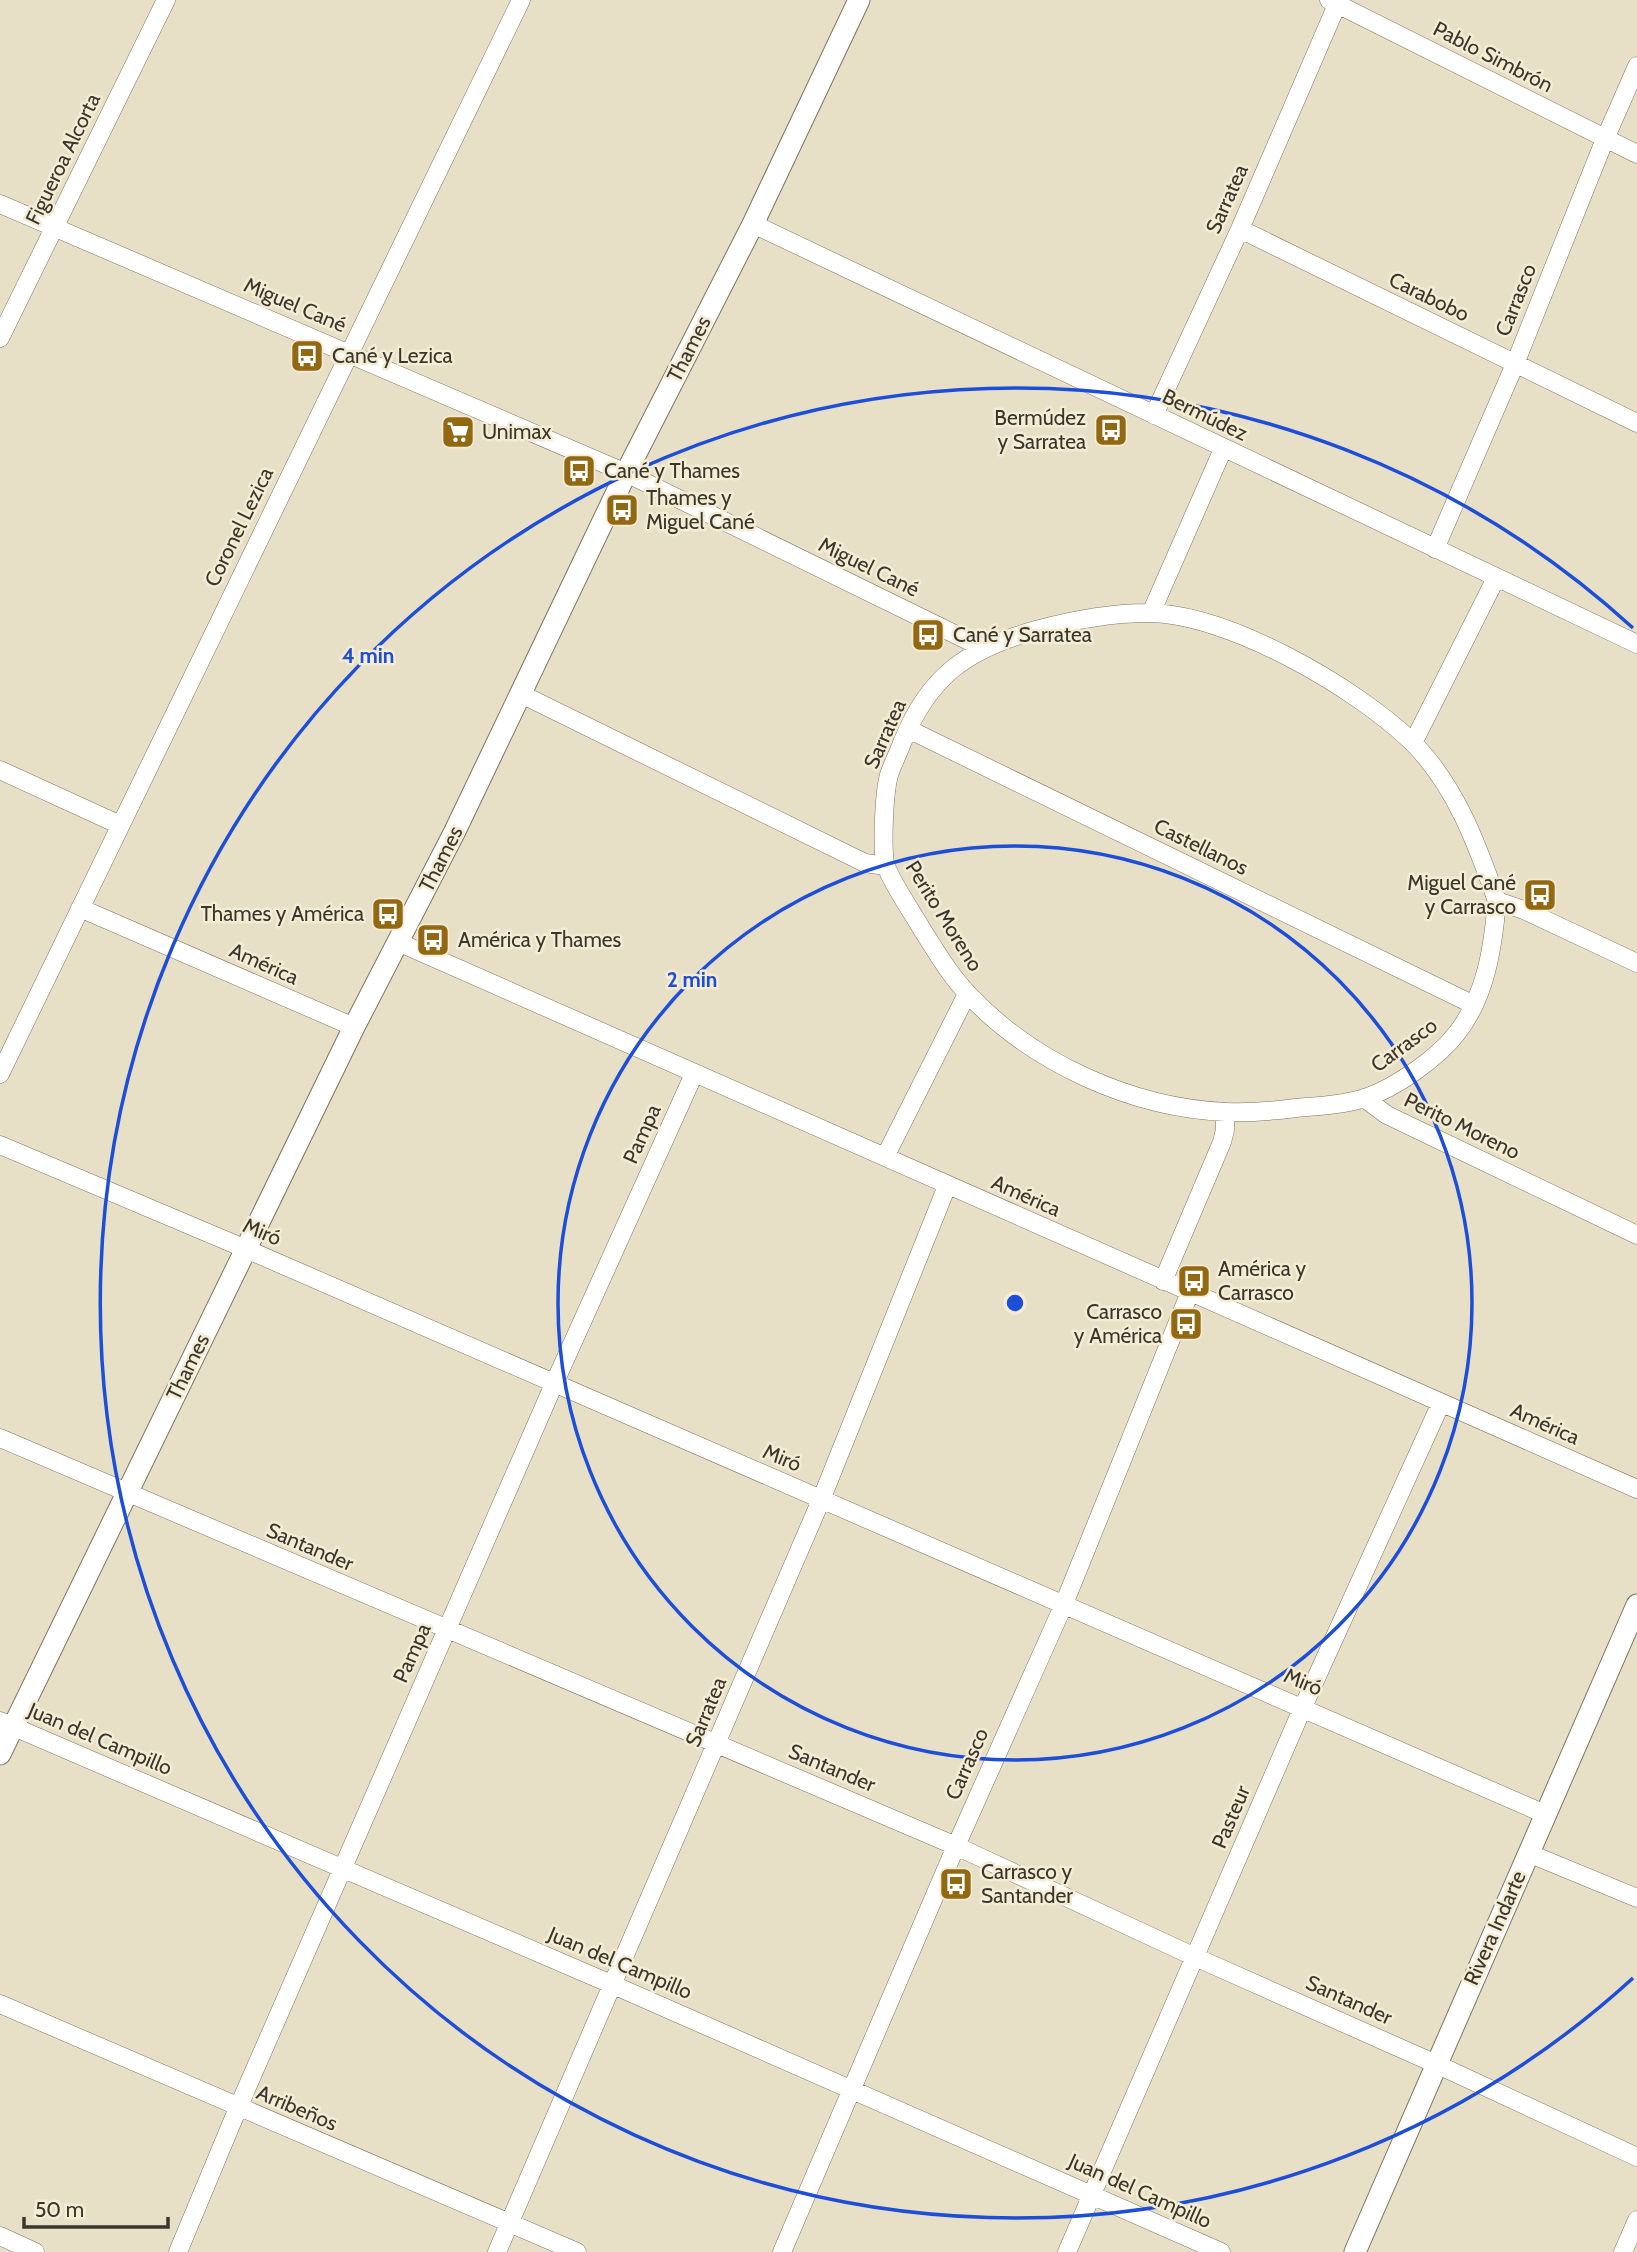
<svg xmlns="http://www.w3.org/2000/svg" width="1637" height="2252" viewBox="0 0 1637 2252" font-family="Cabin,sans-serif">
<rect width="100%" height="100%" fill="#e8dfc7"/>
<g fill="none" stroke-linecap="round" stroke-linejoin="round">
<defs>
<path id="minor" d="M1329 0 1637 154
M0 204 626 473 983 648
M753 224 1637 644
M1240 229 1637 423
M0 338 166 0
M1154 415 1240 229 1339 0
M1435 549 1515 364 1605 139 1637 66
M1151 613 1223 449
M521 694 865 863 886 866
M908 729 1474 1005
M1413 743 1496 578
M0 770 120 825
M1497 901C1493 947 1486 996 1457 1033 1438 1058 1395 1088 1365 1098 1343 1105 1318 1106 1296 1108 1273 1111 1249 1113 1226 1112 1132 1108 1033 1063 969 995 951 977 937 953 923 931 914 915 889 879 885 863 882 844 884 793 889 775 892 765 898 754 902 743 929 675 968 649 1036 630 1073 620 1109 613 1148 613 1227 613 1355 687 1411 741 1455 784 1477 844 1497 901L1524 910 1637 963
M80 908 354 1027
M398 942 1637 1489
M0 1074 521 0
M1364 1098 1387 1115 1637 1235
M0 1145 246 1249 1545 1814
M885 1157 967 994
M1163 1281 1222 1142 1225 1130V1112
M0 1438 956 1846 1195 1957 1436 2064 1637 2157
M0 1721 611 1984 1221 2252
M1528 1853 1637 1898
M0 2004 577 2252
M0 2236 35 2252
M178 2252 238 2108 554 1384 694 1074
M497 2252 821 1500 947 1186
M782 2252 956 1846 1064 1604 1190 1292
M1067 2252 1303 1707 1441 1403
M1623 2252 1637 2220"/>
<path id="tertiary" d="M0 1754 354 1027 455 831 626 473 753 224 859 0
M1355 2252 1637 1605"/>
</defs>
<use href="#minor" stroke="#7d7560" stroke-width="19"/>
<use href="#tertiary" stroke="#7d7560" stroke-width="23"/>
<use href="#minor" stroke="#fff" stroke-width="18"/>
<use href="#tertiary" stroke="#fff" stroke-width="21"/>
</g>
<g fill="none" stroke="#1d4ed8" stroke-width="3.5">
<circle cx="1015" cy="1303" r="457"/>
<path d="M1633 1978A915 915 0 1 1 1633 628"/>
</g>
<defs>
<symbol id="bus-square" viewBox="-11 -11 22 22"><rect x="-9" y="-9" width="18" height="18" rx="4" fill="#936813" stroke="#f5ecd4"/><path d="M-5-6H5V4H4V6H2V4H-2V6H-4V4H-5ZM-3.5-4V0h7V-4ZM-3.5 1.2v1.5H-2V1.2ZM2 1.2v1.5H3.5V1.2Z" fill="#fff"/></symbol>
<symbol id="supermarket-square" viewBox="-11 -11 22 22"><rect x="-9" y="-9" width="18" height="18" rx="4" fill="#936813" stroke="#f5ecd4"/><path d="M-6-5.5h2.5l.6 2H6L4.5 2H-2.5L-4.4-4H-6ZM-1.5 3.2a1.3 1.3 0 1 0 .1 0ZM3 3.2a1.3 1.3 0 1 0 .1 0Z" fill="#fff"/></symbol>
</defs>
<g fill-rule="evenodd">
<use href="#bus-square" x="288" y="337" width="38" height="38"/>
<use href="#bus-square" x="1092" y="411" width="38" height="38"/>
<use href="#supermarket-square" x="439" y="413" width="38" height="38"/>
<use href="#bus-square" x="560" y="452" width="38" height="38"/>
<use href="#bus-square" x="603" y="491" width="38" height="38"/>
<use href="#bus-square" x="909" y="616" width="38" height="38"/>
<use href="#bus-square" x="1521" y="876" width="38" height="38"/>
<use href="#bus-square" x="369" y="895" width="38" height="38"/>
<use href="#bus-square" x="414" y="921" width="38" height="38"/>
<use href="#bus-square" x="1175" y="1262" width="38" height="38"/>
<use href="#bus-square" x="1167" y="1305" width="38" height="38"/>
<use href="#bus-square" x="937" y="1865" width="38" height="38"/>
</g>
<g text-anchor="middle" stroke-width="5" stroke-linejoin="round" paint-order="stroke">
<g font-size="21" fill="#3a362d" stroke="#f5ecd4">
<text transform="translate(1493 57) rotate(27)" y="7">Pablo Simbrón</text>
<text transform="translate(63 159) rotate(-64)" y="7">Figueroa Alcorta</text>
<text transform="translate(1227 199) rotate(-66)" y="7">Sarratea</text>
<text transform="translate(1429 297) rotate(26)" y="7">Carabobo</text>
<text transform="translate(1516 300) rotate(-68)" y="7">Carrasco</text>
<text transform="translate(295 305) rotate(23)" y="7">Miguel Cané</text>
<text transform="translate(689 349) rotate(-63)" y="7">Thames</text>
<text transform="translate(1205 415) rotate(26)" y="7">Bermúdez</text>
<text transform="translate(239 527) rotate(-64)" y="7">Coronel Lezica</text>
<text transform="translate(869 567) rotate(26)" y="7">Miguel Cané</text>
<text transform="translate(885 734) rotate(-66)" y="7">Sarratea</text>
<text transform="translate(1201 847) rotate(26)" y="7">Castellanos</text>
<text transform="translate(441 859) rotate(-63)" y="7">Thames</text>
<text transform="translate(944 916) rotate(58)" y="7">Perito Moreno</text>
<text transform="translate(264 964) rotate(24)" y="7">América</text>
<text transform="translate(1404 1045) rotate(-36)" y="7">Carrasco</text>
<text transform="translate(1462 1126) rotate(26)" y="7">Perito Moreno</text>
<text transform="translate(642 1134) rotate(-66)" y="7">Pampa</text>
<text transform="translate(1026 1196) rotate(24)" y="7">América</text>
<text transform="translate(262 1232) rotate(23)" y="7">Miró</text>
<text transform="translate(188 1367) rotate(-64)" y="7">Thames</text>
<text transform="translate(1545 1424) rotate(24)" y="7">América</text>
<text transform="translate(782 1458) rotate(23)" y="7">Miró</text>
<text transform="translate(310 1547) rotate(23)" y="7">Santander</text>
<text transform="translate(412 1653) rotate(-66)" y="7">Pampa</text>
<text transform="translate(1303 1682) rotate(23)" y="7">Miró</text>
<text transform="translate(706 1712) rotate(-67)" y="7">Sarratea</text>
<text transform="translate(100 1739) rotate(23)" y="7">Juan del Campillo</text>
<text transform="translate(967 1764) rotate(-66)" y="7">Carrasco</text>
<text transform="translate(832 1768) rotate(23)" y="7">Santander</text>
<text transform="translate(1231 1817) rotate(-67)" y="7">Pasteur</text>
<text transform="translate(1495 1928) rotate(-66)" y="7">Rivera Indarte</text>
<text transform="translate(620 1963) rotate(23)" y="7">Juan del Campillo</text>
<text transform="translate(1349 2000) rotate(24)" y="7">Santander</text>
<text transform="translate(297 2108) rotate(23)" y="7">Arribeños</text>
<text transform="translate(1140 2191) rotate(24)" y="7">Juan del Campillo</text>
</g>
<g font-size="21" fill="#3a362d" stroke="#f5ecd4" text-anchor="start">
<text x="332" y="363">Cané y Lezica</text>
<text x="1086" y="425" text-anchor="end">Bermúdez<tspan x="1086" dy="24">y Sarratea</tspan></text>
<text x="482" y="439">Unimax</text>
<text x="604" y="478">Cané y Thames</text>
<text x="646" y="505">Thames y<tspan x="646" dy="24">Miguel Cané</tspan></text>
<text x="953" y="642">Cané y Sarratea</text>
<text x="1516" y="890" text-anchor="end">Miguel Cané<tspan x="1516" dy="24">y Carrasco</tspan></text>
<text x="364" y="921" text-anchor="end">Thames y América</text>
<text x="458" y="947">América y Thames</text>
<text x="1218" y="1276">América y<tspan x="1218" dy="24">Carrasco</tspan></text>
<text x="1162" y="1319" text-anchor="end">Carrasco<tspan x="1162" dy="24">y América</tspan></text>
<text x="981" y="1879">Carrasco y<tspan x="981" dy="24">Santander</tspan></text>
</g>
</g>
<circle cx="1015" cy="1303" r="10" fill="#1d4ed8" stroke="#f5ecd4" stroke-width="3.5"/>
<g font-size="21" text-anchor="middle" font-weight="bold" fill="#1d4ed8" stroke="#f5ecd4" stroke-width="5" stroke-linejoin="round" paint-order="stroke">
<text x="368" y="663">4 min</text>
<text x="692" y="987">2 min</text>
</g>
<path d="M24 2217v10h144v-10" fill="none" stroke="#3a362d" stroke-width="3.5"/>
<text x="35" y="2217" font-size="21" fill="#3a362d" stroke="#f5ecd4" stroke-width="5" paint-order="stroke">50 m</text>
</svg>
